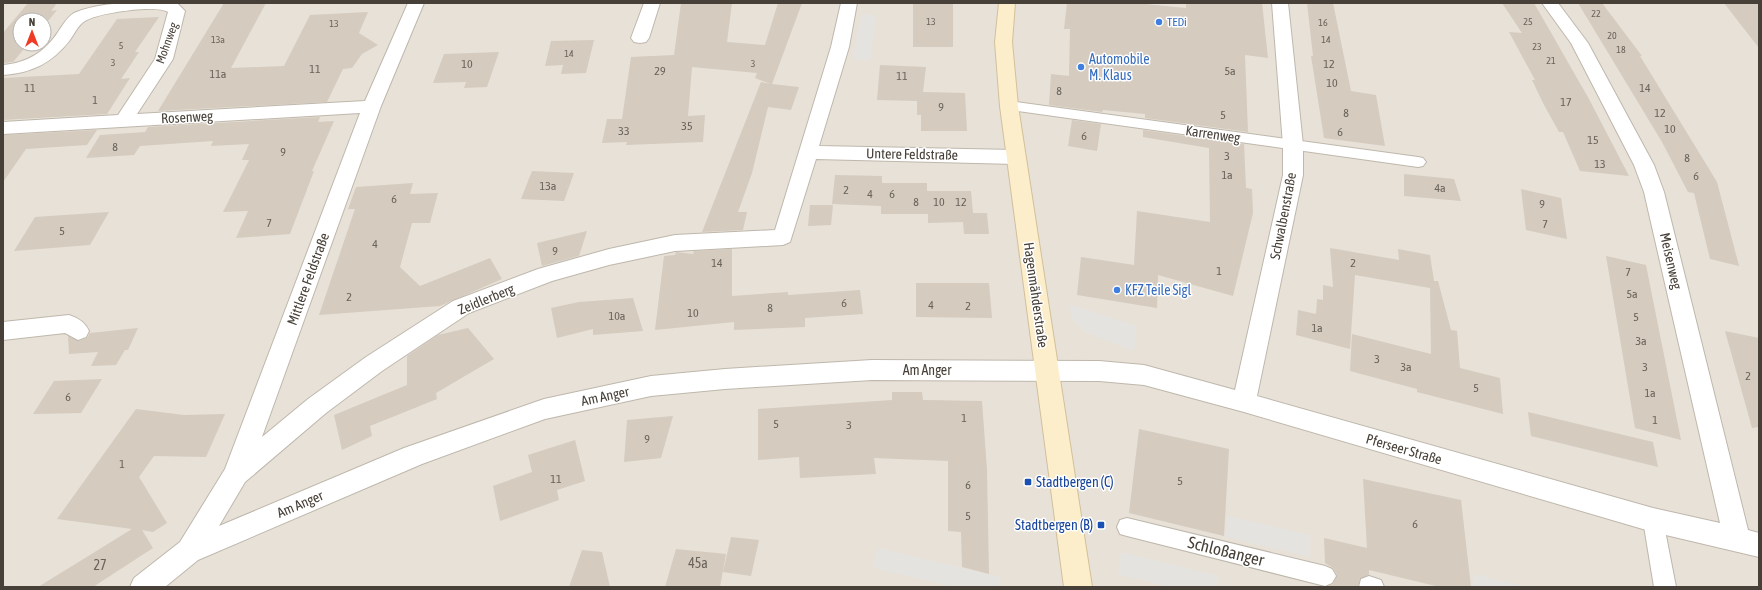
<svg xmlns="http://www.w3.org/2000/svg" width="1762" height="590" viewBox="0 0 1762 590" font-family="'Asap Condensed',sans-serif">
<rect width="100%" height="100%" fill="#f4f0e9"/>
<path fill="#e7e1d7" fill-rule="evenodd" d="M3 3H1759V587H3ZM20 20H44V44H20Z"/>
<path fill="#e5e3e0" d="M861 14 876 15 870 60H853Z
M1069 304 1137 326 1134 351 1085 332 1073 319Z
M1227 516 1310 535V557L1226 537Z
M878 548 1000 577 999 587H955L873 568Z
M1121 552 1218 576V587H1169L1118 574Z
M1473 574 1525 587H1474Z"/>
<path fill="#d5cbbf" d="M28 3H57L51 11 57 10 44 26V20H20V44H28L13 62 3 63V33Z
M224 3H266L231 68 284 66 310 15 368 12 359 33 378 45 362 54 352 68 343 69 327 102 158 111Z
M681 3H732L727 42 765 45 778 3H802L772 84 799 87 791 110 768 107 752 173 738 212H747L743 230 702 232 761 82 771 84 755 78 757 73 692 67 688 116 705 115 703 142 626 145 627 142 602 143 607 119H622L631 57 674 55Z
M913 3H953V47H913Z
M1067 3H1135L1186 8V3H1262L1268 58 1245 55 1248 132 1145 118V114L1103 110 1102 112 1049 105 1051 74 1069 76 1070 29H1064Z
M1307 3H1333L1351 91 1376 95 1385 146 1324 138 1311 56H1313Z
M1502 3H1534L1589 99 1629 176 1580 171 1563 132H1559L1544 105 1532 80H1535L1509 32 1522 33Z
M1578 3H1602L1642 56H1640L1717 182 1739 266 1710 259 1694 193 1688 192 1662 142Z
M1724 3H1759V48Z
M159 17 135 52H139L121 79 130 78 107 114 3 120V78L79 74 117 19Z
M594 40 586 73 561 74 563 65 545 66 551 41Z
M499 52 487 87 464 88 466 82 433 83 444 54Z
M880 65 926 67 923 92 965 93 967 131H921V115H917V101L877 100Z
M320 117 318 122 334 121 312 171H314L290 234 236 238 248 211 223 212 249 160H242L249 144 211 146 213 141 140 146 134 155 86 158 100 135 145 132 148 127Z
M1072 120 1101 124 1097 151 1068 146Z
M97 130 87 145 26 149 3 182V135Z
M1143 130 1244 144 1246 188 1252 189 1253 213 1233 296 1158 275 1157 308 1077 295 1081 257 1134 265 1137 211 1210 222 1209 148 1143 137Z
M532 171 574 173 564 201 521 199Z
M1404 174 1454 179 1461 201 1404 196Z
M835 175 882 176V183H927V191H971L973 213H987L989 234H964L963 222 928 223V214H881V206L832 204Z
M413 183 410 194 438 193 430 223H412L400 267 420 286 490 258 502 279 440 306 319 315 355 209H348L356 187Z
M1521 189 1561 198 1567 239 1526 230Z
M810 205H833L831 225 808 226Z
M109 212 90 245 14 251 35 217Z
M587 231 579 256 542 266 537 243Z
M1330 248 1399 260 1398 249 1430 255 1434 281H1438L1451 330 1457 331 1460 368 1500 378 1503 414 1417 392V389L1350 371 1352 334 1431 354 1430 288 1355 275 1350 349 1296 335 1298 310 1316 314 1317 299 1323 300V285L1333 287Z
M732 249V296L788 292V295L860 290 863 314 805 318V327L734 330V322L655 330 664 256 675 255 676 252 693 254 694 251Z
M1606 256 1646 265 1681 440 1635 428Z
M916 283H989L992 318 916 317Z
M633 298 643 331 593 335V329L557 338 551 308 579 302Z
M138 328 128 350H125L116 365 91 366 98 352 69 354 68 336 79 341 87 338 90 333Z
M468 328 494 359 436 393 437 399 370 426 372 436 342 450 334 415 407 385V356L438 335Z
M1725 331 1759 338V427L1752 428Z
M102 379 81 413 33 414 54 381Z
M892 392H922L923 400 982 401 987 470 989 574 962 567 961 532 948 531V461L874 458 876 474 800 478 799 457 758 460V409L892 400Z
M136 409 184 415 225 414 206 457 154 456 139 477 167 523 153 532 142 530 153 548 93 587H38L132 529 57 519Z
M1528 412 1653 442 1658 467 1531 436Z
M673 416 661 458 624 462 627 420Z
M1139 429 1229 449 1224 536 1129 513Z
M575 440 585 481 557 490 559 500 500 521 493 486 532 472 528 455Z
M1363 479 1461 500 1471 587H1440L1369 570V575L1360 579 1358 587H1326L1333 584 1337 575 1333 568 1325 563 1324 538 1367 548Z
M731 537 759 540 751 576 723 572Z
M676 549 726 554 720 587H665Z
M582 550 602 552 610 587H569Z"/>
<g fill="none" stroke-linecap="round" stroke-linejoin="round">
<defs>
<path id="lane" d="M1009 101 1418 157 1423 158 1426 162 1423 166 1418 167 1004 109 1002 106 1004 103Z
M1653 511 1660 513 1663 520 1676 587H1654L1643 520 1646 513Z
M1127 518 1325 566 1332 569 1336 576 1332 583 1325 586 1127 536 1120 534 1117 527 1120 520Z
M1369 576 1381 580 1384 587H1359L1361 579Z"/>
<path id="street" d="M177 3 185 11 173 59 137 114 365 101 408 3H424L381 106 262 437 308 399 366 357 453 301 538 269 609 249 675 235 775 230 831 47 841 3H857L849 47 819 146 1015 150 1022 152 1025 157 1022 162 1015 164 816 159 790 242 783 245 675 251 609 265 552 281 469 313 382 371 326 413 245 482 219 526 404 448 544 399 651 376 725 369 872 360 1099 361 1144 365 1235 390 1283 175V145L1272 3H1288L1303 145V175L1257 396 1653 508 1720 523 1644 192 1634 165 1571 43 1542 3H1558L1588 43 1654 165 1664 192 1748 530 1759 533V557L1653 532 1244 412 1144 385 1099 381 872 380 725 389 651 396 545 419 422 464 198 560 165 587H130L134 578 180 542 225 469 360 113 3 134V122L118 115 155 59 168 12C157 4 97 13 85 21 78 25 75 33 70 40 52 63 32 73 3 75V65C27 63 45 52 58 32 63 25 67 17 74 13 103 0 145 3 177 3Z
M644 3H660L649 38 646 42 640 43 634 42 631 38Z
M69 315C78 318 85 322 89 331L86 337 78 340 65 333 3 340V322Z"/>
<path id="secondary" d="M999 3H1015L1012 42 1018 106 1092 587H1064L1000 106 995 42Z"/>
</defs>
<use href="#lane" stroke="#bfb7ac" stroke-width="2"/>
<use href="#street" stroke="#bfb7ac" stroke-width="2"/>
<use href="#secondary" stroke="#d1c09b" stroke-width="2"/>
<use href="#lane" fill="#fff" fill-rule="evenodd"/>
<use href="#street" fill="#fff" fill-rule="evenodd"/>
<use href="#secondary" fill="#fceecb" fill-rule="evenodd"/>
</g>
<g fill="#3f7fe0" stroke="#fff" stroke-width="1.5">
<circle cx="1159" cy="22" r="4"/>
<circle cx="1081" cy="67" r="4"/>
<circle cx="1117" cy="290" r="4"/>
</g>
<g fill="#1a4fb4" stroke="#fff" stroke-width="1.5">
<rect x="1024" y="478" width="8" height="8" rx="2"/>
<rect x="1097" y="521" width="8" height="8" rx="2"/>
</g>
<g text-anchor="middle" stroke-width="3" stroke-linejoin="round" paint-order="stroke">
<g font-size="10" fill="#6a635a">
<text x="1596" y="17">22</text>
<text x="931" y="25">13</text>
<text x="1528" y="25">25</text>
<text x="1323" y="26">16</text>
<text x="334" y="27">13</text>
<text x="1612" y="39">20</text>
<text x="218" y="43">13a</text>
<text x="1326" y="43">14</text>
<text x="121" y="49">5</text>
<text x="1537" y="50">23</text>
<text x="1621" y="53">18</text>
<text x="569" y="57">14</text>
<text x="1551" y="64">21</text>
<text x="113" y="66">3</text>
<text x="753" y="67">3</text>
</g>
<g font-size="12" fill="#366cbe" stroke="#fff" text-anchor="start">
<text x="1167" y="26">TEDi</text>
</g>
<g font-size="12" fill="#474038" stroke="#fff">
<text transform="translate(167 43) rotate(-70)" y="4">Mohnweg</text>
</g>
<g font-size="12" fill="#6a635a">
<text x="467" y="68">10</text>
<text x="1329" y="68">12</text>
<text x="315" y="73">11</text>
<text x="660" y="75">29</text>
<text x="1230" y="75">5a</text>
<text x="218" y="78">11a</text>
<text x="902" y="80">11</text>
<text x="1332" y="87">10</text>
<text x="30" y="92">11</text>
<text x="1645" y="92">14</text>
<text x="1059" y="95">8</text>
<text x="95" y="104">1</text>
<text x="1566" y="106">17</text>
<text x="941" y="111">9</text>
<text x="1346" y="117">8</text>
<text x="1660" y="117">12</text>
<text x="1223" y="119">5</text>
<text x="687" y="130">35</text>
<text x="1670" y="133">10</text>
<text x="624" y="135">33</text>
<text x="1340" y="136">6</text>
<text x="1084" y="140">6</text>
<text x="1593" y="144">15</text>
<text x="115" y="151">8</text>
<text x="283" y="156">9</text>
<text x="1227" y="160">3</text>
<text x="1687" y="162">8</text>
<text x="1600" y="168">13</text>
<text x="1227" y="179">1a</text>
<text x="1696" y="180">6</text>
<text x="548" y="190">13a</text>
<text x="1440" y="192">4a</text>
<text x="846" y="194">2</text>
<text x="870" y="198">4</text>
<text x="892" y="198">6</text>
<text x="394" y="203">6</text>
<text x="916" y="206">8</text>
<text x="939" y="206">10</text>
<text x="961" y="206">12</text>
<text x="1542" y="208">9</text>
<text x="269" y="227">7</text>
<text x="1545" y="228">7</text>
<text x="62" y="235">5</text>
<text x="375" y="248">4</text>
<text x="555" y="255">9</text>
<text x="717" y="267">14</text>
<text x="1353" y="267">2</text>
<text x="1219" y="275">1</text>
<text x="1628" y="276">7</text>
<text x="1632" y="298">5a</text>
<text x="349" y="301">2</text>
<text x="844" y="307">6</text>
<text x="931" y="309">4</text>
<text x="968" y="310">2</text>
<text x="770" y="312">8</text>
<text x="693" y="317">10</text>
<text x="617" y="320">10a</text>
<text x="1636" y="321">5</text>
<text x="1317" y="332">1a</text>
<text x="1641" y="345">3a</text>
<text x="1377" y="363">3</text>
<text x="1406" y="371">3a</text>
<text x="1645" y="371">3</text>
<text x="1748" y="380">2</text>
<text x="1476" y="392">5</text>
<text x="1650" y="397">1a</text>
<text x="68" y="401">6</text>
<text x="964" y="422">1</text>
<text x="1655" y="424">1</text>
<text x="776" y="428">5</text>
<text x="849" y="429">3</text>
<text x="647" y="443">9</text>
<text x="122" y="468">1</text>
<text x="556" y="483">11</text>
<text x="1180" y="485">5</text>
<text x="968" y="489">6</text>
<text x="968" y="520">5</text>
<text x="1415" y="528">6</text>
</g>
<g font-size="14" fill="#366cbe" stroke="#fff" text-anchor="start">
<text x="1089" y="64">Automobile<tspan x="1089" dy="16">M. Klaus</tspan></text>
<text x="1125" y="295">KFZ Teile Sigl</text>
</g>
<g font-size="14" fill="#474038" stroke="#fff">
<text transform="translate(187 117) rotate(-3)" y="5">Rosenweg</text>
<text transform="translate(1213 134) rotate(8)" y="5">Karrenweg</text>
<text transform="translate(912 154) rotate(1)" y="5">Untere Feldstraße</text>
<text transform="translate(1283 216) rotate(-79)" y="5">Schwalbenstraße</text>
<text transform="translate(1671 261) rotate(77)" y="5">Meisenweg</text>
<text transform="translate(308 279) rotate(-70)" y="5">Mittlere Feldstraße</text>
<text transform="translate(1036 295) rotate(82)" y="5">Hagenmähderstraße</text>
<text transform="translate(486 299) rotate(-22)" y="5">Zeidlerberg</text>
<text x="927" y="375">Am Anger</text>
<text transform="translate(605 396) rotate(-12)" y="5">Am Anger</text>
<text transform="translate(1404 449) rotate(16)" y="5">Pferseer Straße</text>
<text transform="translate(300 504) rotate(-23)" y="5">Am Anger</text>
</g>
<g font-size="14" fill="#164399" stroke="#fff" text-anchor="start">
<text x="1036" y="487">Stadtbergen (C)</text>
<text x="1093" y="530" text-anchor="end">Stadtbergen (B)</text>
</g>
<g font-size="14" fill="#6a635a">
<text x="698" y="568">45a</text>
<text x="100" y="570">27</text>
</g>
<g font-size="17" fill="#474038" stroke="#fff">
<text transform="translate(1226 551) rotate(14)" y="6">Schloßanger</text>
</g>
</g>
<rect width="1762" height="590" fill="none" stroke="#474038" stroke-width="8"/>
<g transform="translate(32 32)"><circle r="19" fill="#ffffff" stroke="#b5b3af"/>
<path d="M0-3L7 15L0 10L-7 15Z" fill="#ef3a25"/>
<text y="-6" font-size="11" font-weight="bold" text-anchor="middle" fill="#474038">N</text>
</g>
</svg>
